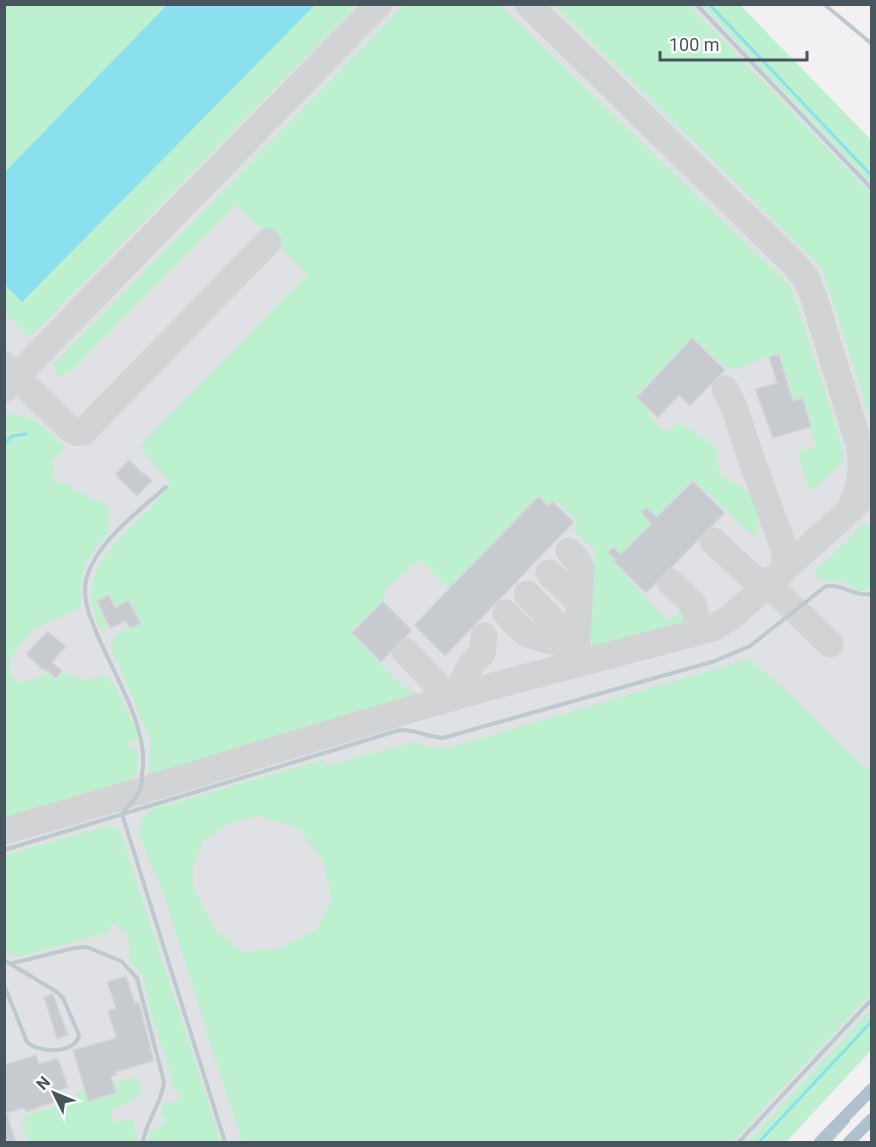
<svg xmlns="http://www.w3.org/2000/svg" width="876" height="1147" viewBox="0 0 876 1147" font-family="Roboto,sans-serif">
<rect width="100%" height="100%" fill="#f2f0f0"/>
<path fill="#dfe1e4" d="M5 5H740L871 140V1050L786 1142H5Z"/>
<path fill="#bdf0ce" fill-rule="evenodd" d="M9 4 357 5 30 337 5 314 4 9Z
M404 5H500L789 285 796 301 839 436 844 453 842 462 810 492 797 452 817 446 810 429 801 398 794 399 780 352 740 368 728 369 692 337 635 397 651 412 648 416 666 433 679 422 716 447 717 461 720 474 759 499 760 518 755 538 693 479 613 562 666 619 686 613 689 625 687 627 598 650C581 638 584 589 589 571 591 564 594 558 597 553L572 529 578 522 557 501 550 507 538 497 448 588 420 560 386 588 385 598 350 632 405 689C414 690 417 691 419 700L153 778 148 773 151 742 112 650C111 638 117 635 126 629L130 630 142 623 129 599 122 602 128 612 120 617 109 594 96 602 107 626 104 630 100 628C67 561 138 531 169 485L168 480 139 447 308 274 236 204 72 370 62 376H58L54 364Z
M554 5H689L871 194V421L822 268Z
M702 5H740L871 140V183Z
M9 414C37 416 47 429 65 448L50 463 54 467 52 479 55 482 65 483 91 499 109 506 108 534 96 547 84 568 81 587V606C66 619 58 616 43 624 28 632 19 646 10 658V674L18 682 35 679 48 673 56 680 64 672C79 681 87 682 103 675L115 685 137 732V742L129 741 127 747 138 751C137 765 139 778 125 786L5 823 4 416Z
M862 524 871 526V587C870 588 864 591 862 591 856 591 850 585 844 582 830 577 825 585 813 573L856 532Z
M749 659 785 690 866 769 871 764 872 992 732 1142H242L164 896 138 833 142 818 153 809 325 759 320 768 415 742 431 747 446 749ZM258 816 297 827 323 861 332 900 315 931 280 949 243 952 216 931 193 887V866L203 841 229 823Z
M110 825 120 831 221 1142H148L150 1130 158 1129 167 1119 161 1114 162 1106 166 1103 176 1102 180 1097 172 1087 167 1061 154 1023 142 975 129 960V938L125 931 117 928V924H110L109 932 20 957 5 952V855Z
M871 1009V1050L786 1142H748Z
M133 1078 139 1081C145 1100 126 1103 111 1110L113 1123 133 1119 138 1142H30L23 1127 25 1122 23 1116 69 1102 77 1097 76 1092Z"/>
<path fill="#8ae0ee" d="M167 5H315L22 302 5 285V172Z"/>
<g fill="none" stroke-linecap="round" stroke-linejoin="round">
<path stroke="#8ae0ee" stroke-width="3" d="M709 4 872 176
M4 444 12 436 26 434
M759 1142 872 1021"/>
<path stroke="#d2d3d5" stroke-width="27" d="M528 4 795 265 807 280 814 298 860 448
M4 365 70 429 78 433 83 432 268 242
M4 389 379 4
M725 389 735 409 749 453 785 551V567
M851 507C861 488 863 469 860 448L868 466 872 470
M713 541 756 581H771L772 588
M569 551 579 563 581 570 576 656
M549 573 576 599 578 605
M669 581 693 604 700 631
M764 587 772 588 830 644
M527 594 569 637 576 649
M506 613C513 620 520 630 528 634 544 642 566 638 576 656L573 664
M405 651 440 688 455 697 470 666 482 653 484 636
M4 831C156 788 306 739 458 696 542 672 628 651 713 628L731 617 848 512 872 488"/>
</g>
<path fill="#c7cbcf" stroke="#d4d6db" stroke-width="1.5" d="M692 338 725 370 690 406 679 395 658 418 637 397Z
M779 354 793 401 803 398 811 427 773 438 755 389 777 383 769 357Z
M129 460 152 481 137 496 115 474Z
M693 481 725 513 646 593 614 562 616 560 608 552 613 547 621 554 651 524 641 512 646 507 657 517Z
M539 496 548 506 553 502 574 522 445 656 414 625Z
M109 595 115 608 128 600 141 623 130 629 126 621 110 628 97 601Z
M383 601 412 630 381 662 352 633Z
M48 631 66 647 52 662 62 671 56 678 45 669 44 671 26 654Z
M126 976 135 1003 139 1002 154 1061 116 1072 117 1075 111 1076 116 1093 88 1101 73 1050 116 1038 108 1011 116 1008 107 982Z
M53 994 68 1035 57 1039 44 997Z
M36 1055 39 1064 58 1058 68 1087 58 1091 61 1100 26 1112 24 1108 7 1113 16 1143H4V1065Z"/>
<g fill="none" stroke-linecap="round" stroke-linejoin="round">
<path stroke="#bdc8cf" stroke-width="4" d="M696 4 872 189
M824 4 872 44
M166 487C139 511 95 543 86 580 83 595 87 610 93 624 109 668 151 727 142 774 142 779 142 787 139 792 136 800 127 807 122 814L225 1142
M4 850 400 730C415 729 428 737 443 738L715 661 750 646 826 586C843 584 855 597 872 594
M4 960 57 992 63 998 79 1035C75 1055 39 1053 27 1042L4 985
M13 963 74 948 87 947 121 961 137 978 164 1082C162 1103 146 1121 143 1142
M739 1142 872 999
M829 1142 848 1121"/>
<path stroke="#afc1cf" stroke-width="12" d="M820 1142 872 1089
M849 1142 872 1119"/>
</g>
<rect width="876" height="1147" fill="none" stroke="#47555e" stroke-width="12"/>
<g transform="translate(54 1093) rotate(313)" stroke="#ffffff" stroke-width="4.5" paint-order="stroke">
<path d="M0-4.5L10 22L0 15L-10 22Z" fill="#47555e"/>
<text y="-9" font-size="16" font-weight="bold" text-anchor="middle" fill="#47555e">N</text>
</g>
<path d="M660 51v9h147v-9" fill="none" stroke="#47555e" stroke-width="3"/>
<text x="669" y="51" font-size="18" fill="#47555e" stroke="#ffffff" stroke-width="4.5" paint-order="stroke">100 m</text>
</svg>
